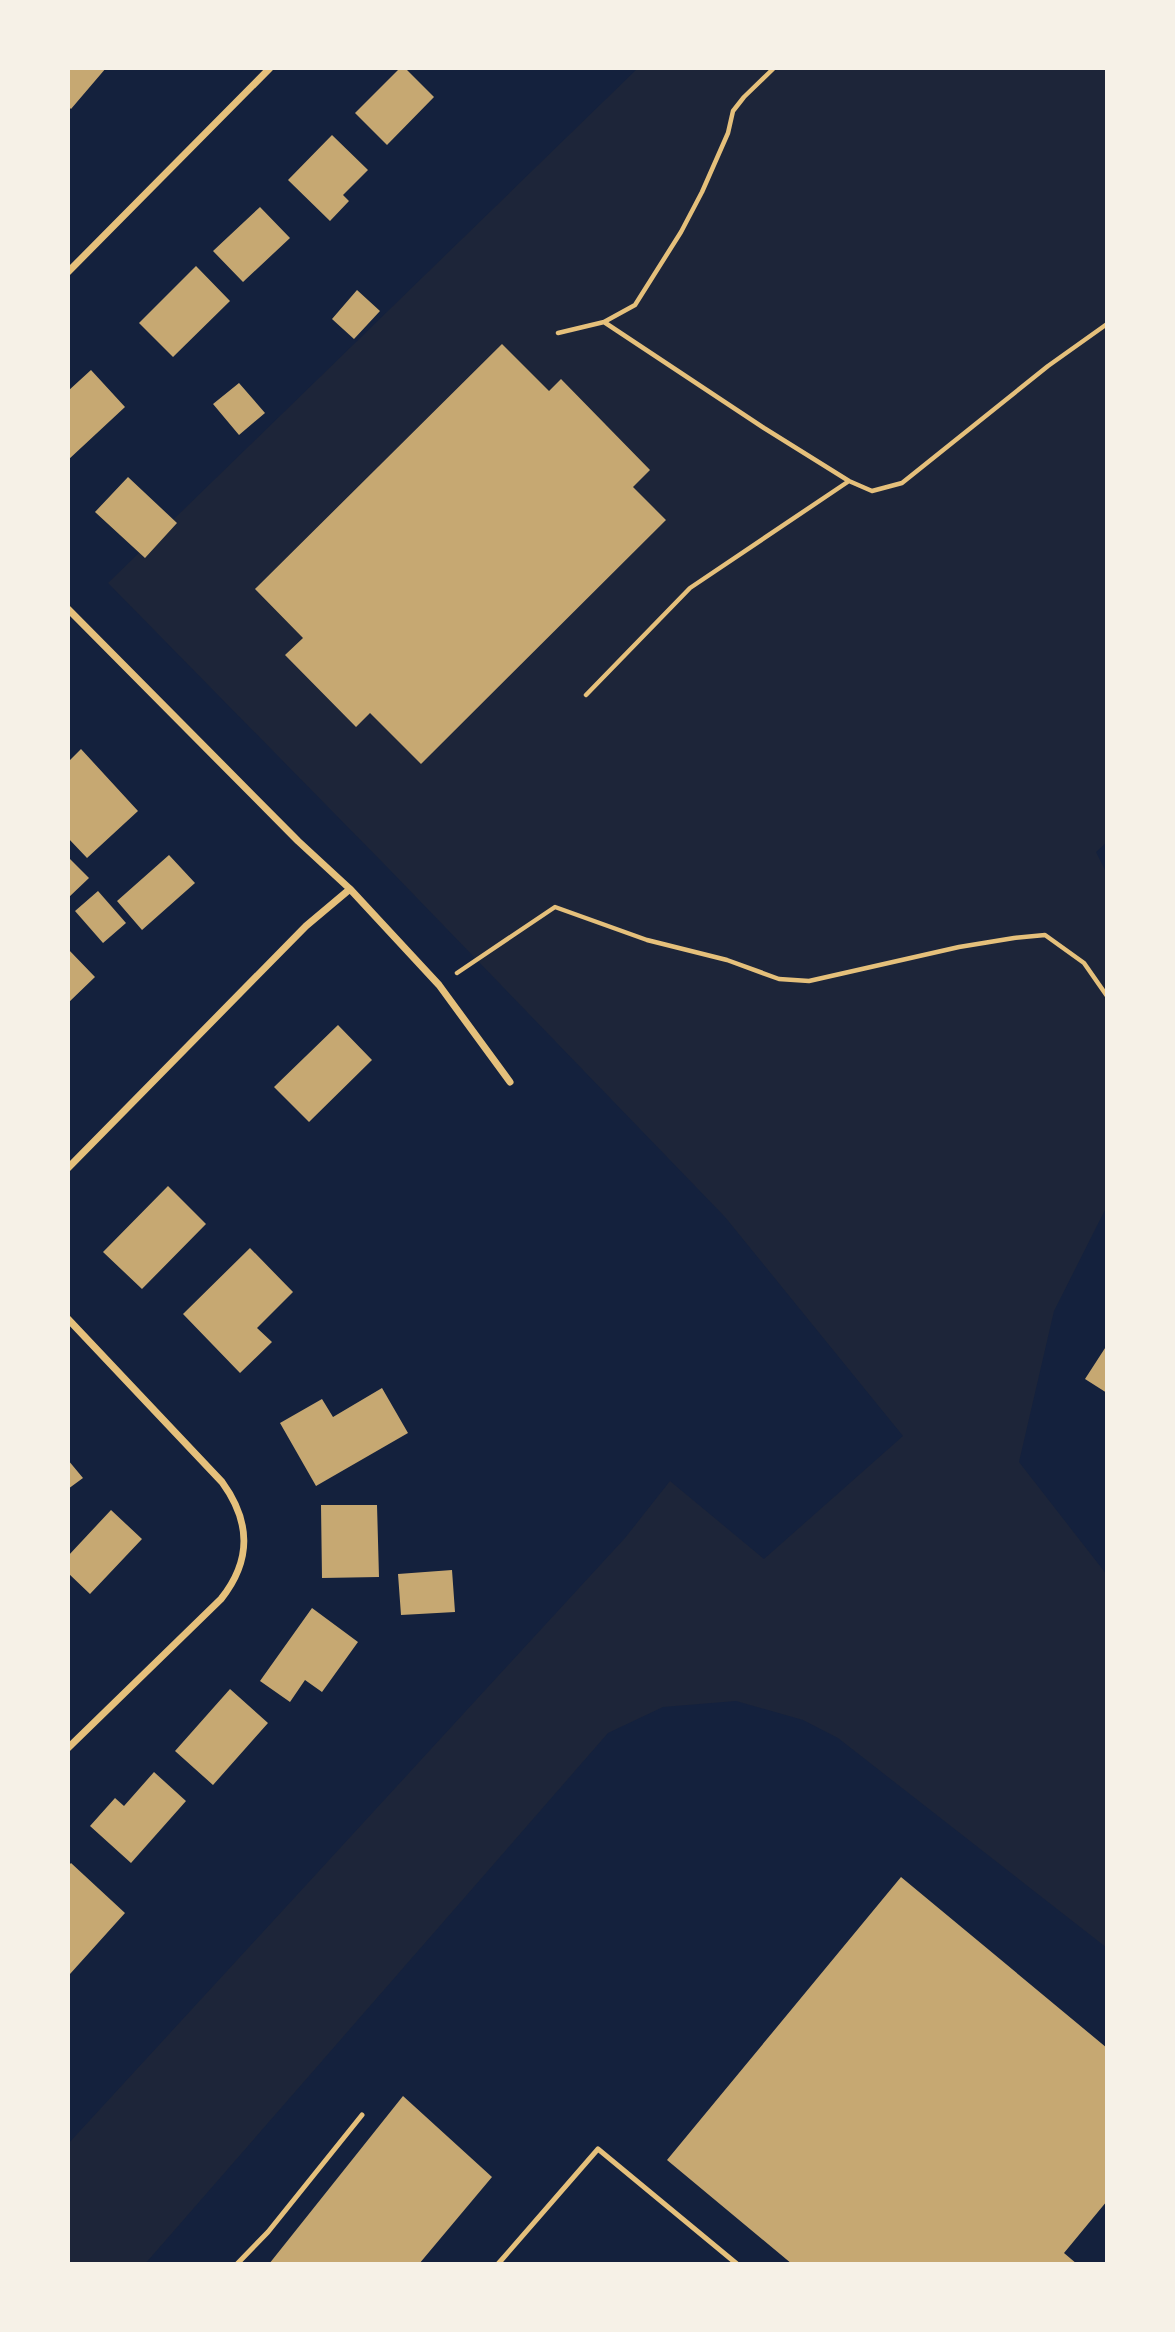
<svg xmlns="http://www.w3.org/2000/svg" width="1175" height="2332" viewBox="0 0 1175 2332" font-family="'Nunito Sans',sans-serif">
<rect width="100%" height="100%" fill="#14213d"/>
<path fill="#1d2539" d="M638 68H1107V842L1096 852 1107 874V1206L1054 1311 1019 1462 1107 1575V1948L838 1738 803 1720 736 1701 663 1707 608 1733 145 2264H68V2144L625 1538 670 1481 764 1559 903 1436 725 1217 389 869 108 583Z"/>
<path fill="#c6a872" d="M68 68H106L71 109 68 106Z
M400 68H405L434 97 387 145 355 113Z
M332 135 368 170 343 195 349 201 330 221 288 180Z
M260 207 290 238 243 282 213 251Z
M196 266 230 301 173 357 139 323Z
M357 290 380 311 354 339 332 319Z
M502 344 549 391 561 379 650 470 633 487 666 520 421 764 370 713 356 727 285 655 303 638 255 589Z
M91 370 125 407 68 460V391Z
M239 383 265 413 239 435 213 404Z
M128 477 177 523 145 558 95 512Z
M81 749 138 811 87 858 68 838V762Z
M169 855 195 883 142 930 117 901Z
M68 857 89 878 68 898Z
M98 891 126 923 103 943 75 911Z
M68 949 95 977 68 1003Z
M338 1025 372 1060 309 1122 274 1087Z
M168 1186 206 1224 142 1289 103 1252Z
M250 1248 293 1292 257 1328 272 1342 240 1373 183 1314Z
M1107 1345V1393L1085 1379Z
M382 1388 408 1433 316 1486 280 1423 322 1399 333 1417Z
M68 1460 83 1478 68 1489Z
M321 1505H377L379 1577 322 1578Z
M111 1510 142 1539 90 1594 68 1573V1556Z
M452 1570 455 1612 401 1615 398 1574Z
M312 1608 358 1642 322 1692 305 1680 290 1702 260 1681Z
M230 1689 268 1723 213 1785 175 1751Z
M154 1772 186 1801 131 1863 90 1826 115 1798 124 1806Z
M71 1863 125 1913 70 1974 68 1972V1866Z
M901 1877 1107 2048V2201L1064 2253 1077 2264H792L667 2160Z
M403 2096 492 2177 419 2264H269Z"/>
<g fill="none" stroke-linecap="round" stroke-linejoin="round">
<path stroke="#e5c07b" stroke-width="4.5" d="M604 322 764 428 849 481 872 491 902 483 1048 366 1107 324
M558 333 604 322 635 305 681 232 702 192 728 133 733 111 744 97 774 68
M586 695 690 588 849 481
M457 973 555 907 647 940 727 960 779 979 809 981 959 947 1014 938 1045 935 1084 963 1107 996"/>
<path stroke="#e5c07b" stroke-width="5" d="M237 2264 268 2232 362 2115
M498 2264 598 2149 737 2264"/>
<path stroke="#e5c07b" stroke-width="7" d="M68 272 270 68
M68 609 298 841 350 889 439 985 510 1082
M68 1168 306 926 350 889
M68 1319 222 1482C251 1522 252 1560 221 1599L68 1748"/>
</g>
<rect width="1175" height="2332" fill="none" stroke="#f6f1e7" stroke-width="140"/>
</svg>
